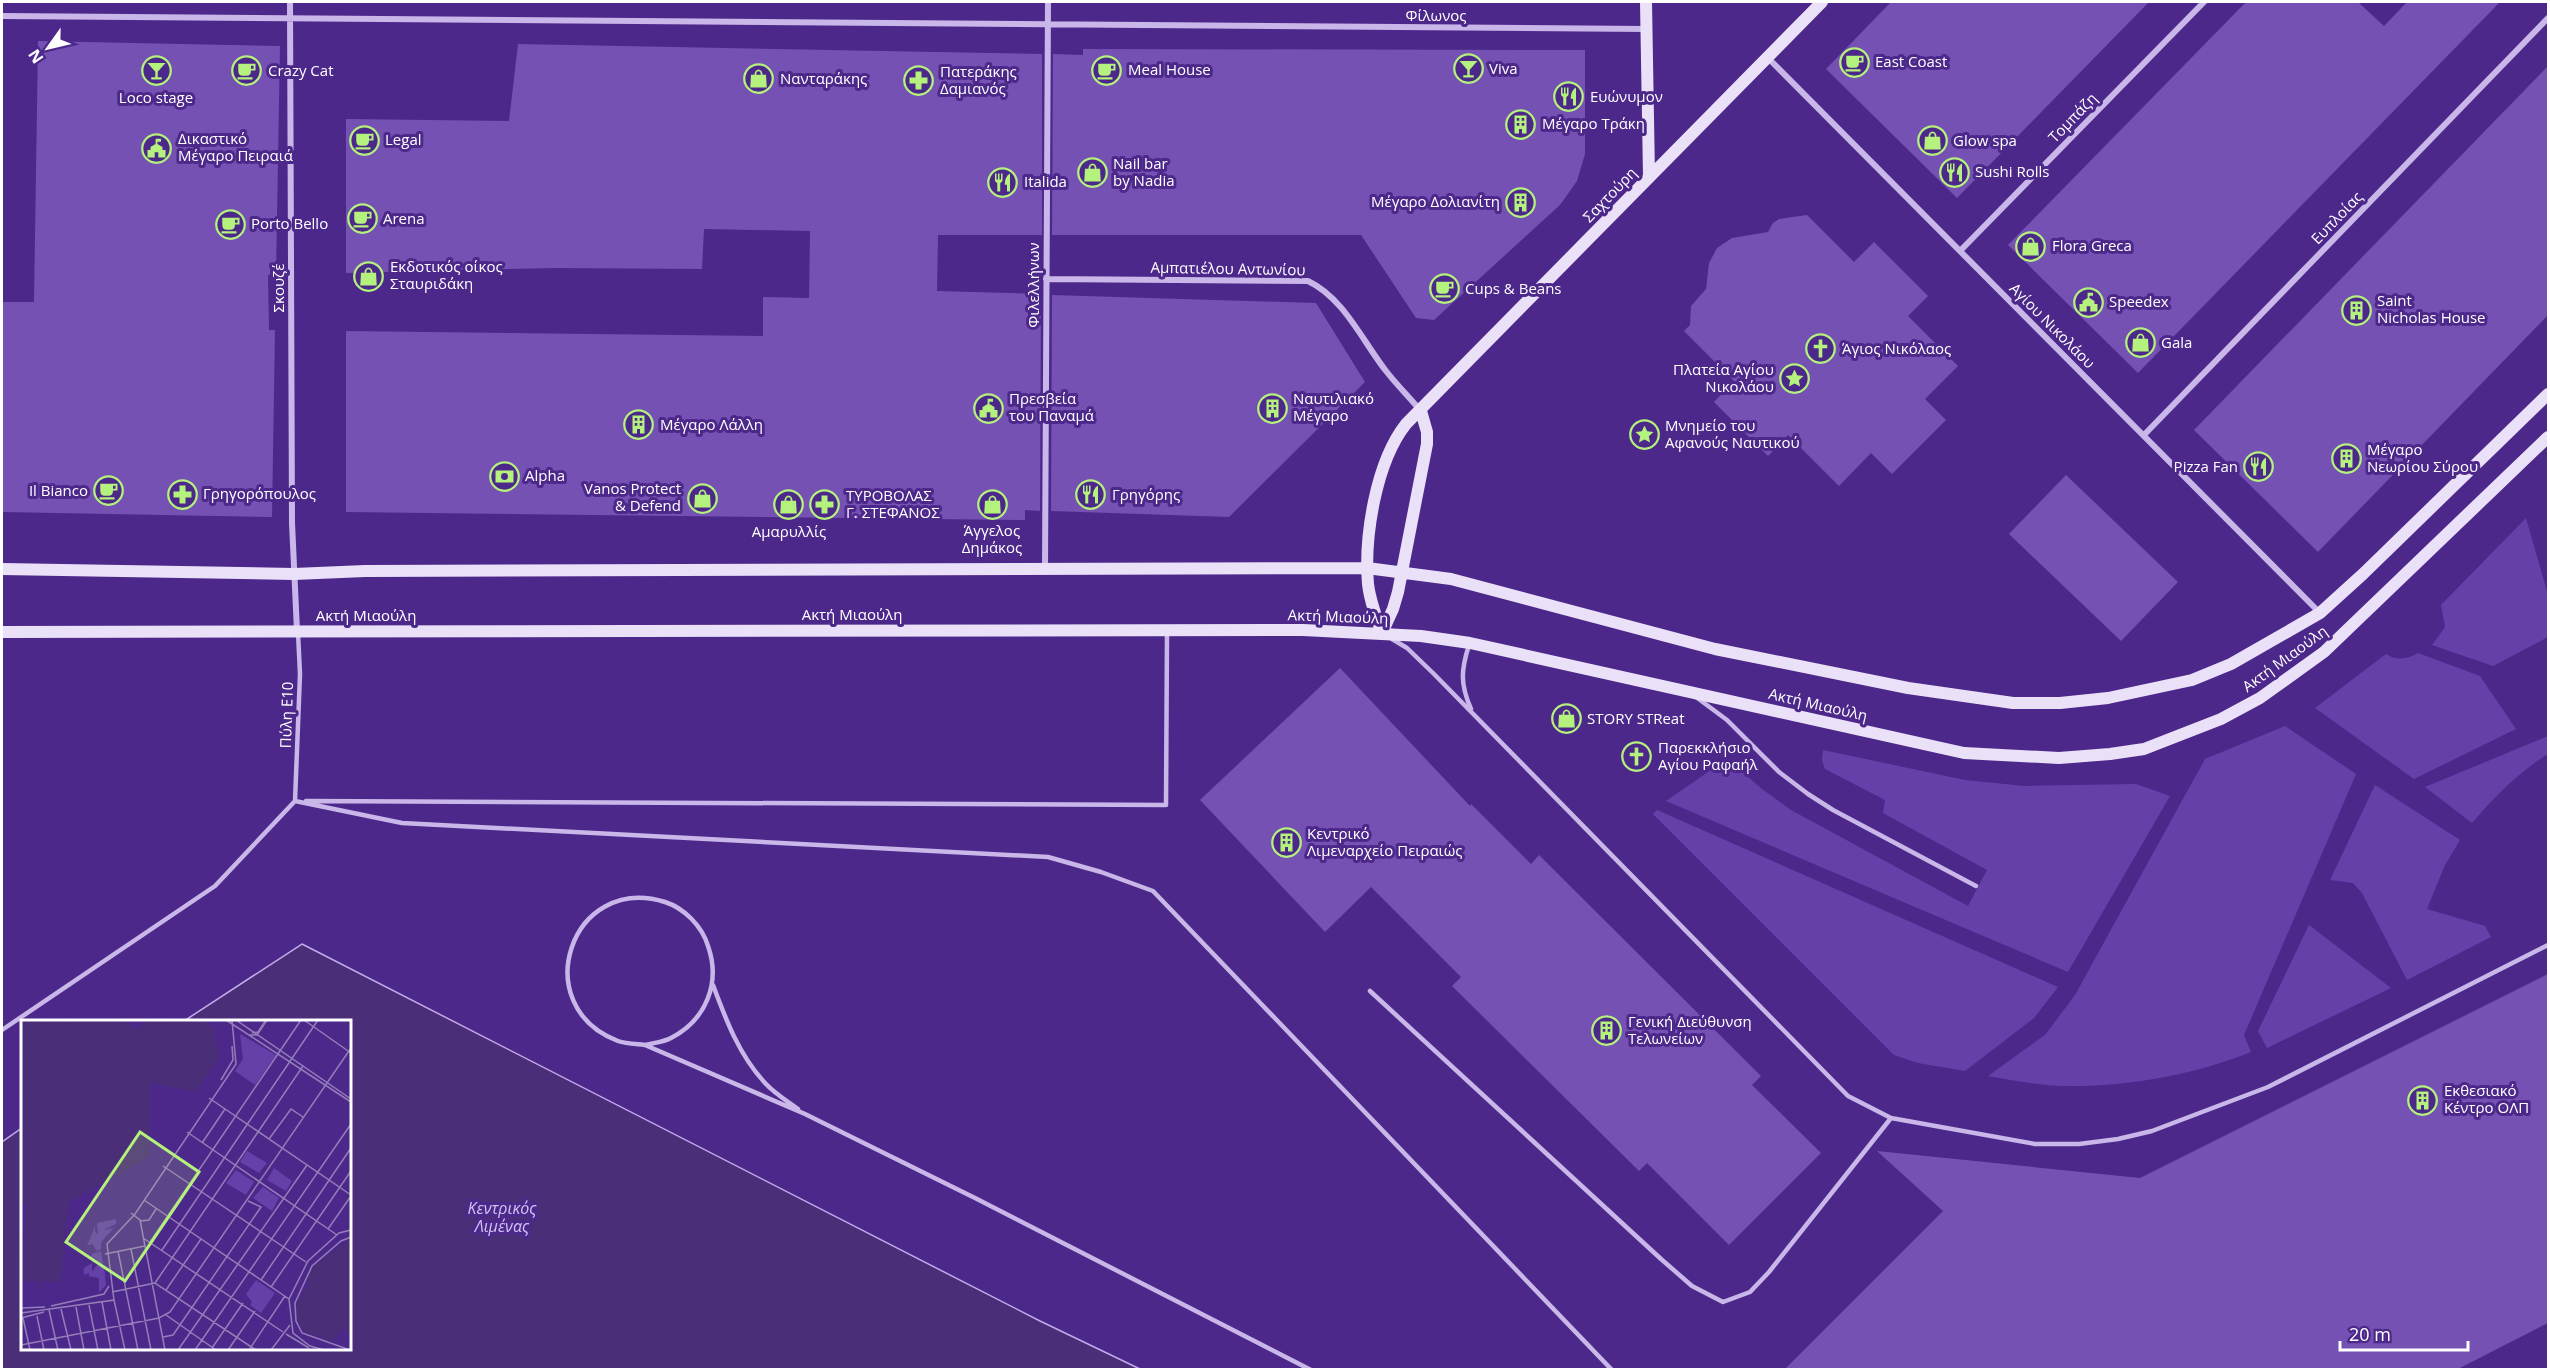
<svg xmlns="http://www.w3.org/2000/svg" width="2550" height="1371" viewBox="0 0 2550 1371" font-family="'Open Sans',sans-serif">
<rect width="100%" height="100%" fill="#4d288b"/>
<path fill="#6640a9" d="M2526 518 2548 595V637L2493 666 2432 645 2445 627 2441 605Z
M2418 653 2480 676 2516 729 2414 779 2315 708 2386 654C2397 661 2408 659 2418 653Z
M2285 726 2356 774 2244 1035 2251 1052C2193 1075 2128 1087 2066 1086 2040 1086 2013 1080 1988 1076L2046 1034 2075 995 2205 759Z
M2548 736V754C2519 772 2495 796 2472 823L2425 787Z
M1823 750 1965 780 2024 786 2136 784 2170 796 2068 972 1666 801 1727 759 1762 789 1791 810 1968 906 1987 870 1883 813 1885 800 1825 769 1822 760Z
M2375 785 2460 840 2444 867 2427 909 2485 926 2491 937 2407 980 2362 893 2353 883 2330 880Z
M1657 810 2058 987 2034 1018 1965 1071 1918 1063 1894 1055 1653 814Z
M2309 925 2391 988 2267 1048 2258 1031Z"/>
<path fill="#4a2e78" stroke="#c1acea" stroke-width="1.5" d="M302 944 1040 1321 1140 1369H2V1142L22 1128V1348H350V1022L184 1021Z"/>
<path fill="#7451b2" d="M1891 2H2149L1957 198 1826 69Z
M2246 2H2358L2384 26 2407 2H2500L2138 373 2008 245Z
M38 41 280 46 276 274 268 275 269 330H275L272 517 2 512V302H34Z
M518 44 1042 54V235H938L937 291 1041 294 1040 511 1025 510V520L346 512V331L763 336V297L809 298 810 231 704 229 702 269 555 268 346 273V119L509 121Z
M1083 49 1585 50V154L1577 181 1560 205 1434 320 1416 318 1361 235H1052L1053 54 1083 55Z
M2548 66V315L2318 552 2194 430Z
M1807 215 1854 262 1874 242 1928 296 1908 316 1958 366 1925 399 1946 420 1892 474 1871 453 1839 486 1788 435 1768 456 1714 402 1734 381 1684 331 1690 325 1691 306 1706 289 1709 263 1717 248 1732 238 1768 232 1773 223 1779 219Z
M1052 295 1316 303 1365 382 1229 517 1051 511Z
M2066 475 2178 582 2121 641 2009 534Z
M1340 668 1470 806 1471 804 1531 864 1539 855 1761 1076 1752 1085 1821 1153 1729 1245 1647 1163 1639 1171 1452 986 1461 977 1371 887 1325 932 1200 800Z
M2548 974V1323L2456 1370H1784L1943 1211 1877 1151 2140 1178Z"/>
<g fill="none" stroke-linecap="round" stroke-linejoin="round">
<path stroke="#c9b7e9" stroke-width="4.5" d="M1392 639 1407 648 1434 674 1848 1096 1891 1118 2035 1144H2079L2118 1139 2152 1131 2268 1087 2548 945
M1469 645C1461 670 1460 684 1471 709
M1696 697 1727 720 1779 772 1808 794 1833 810 1976 886
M295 801 402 823 1048 857 1101 872 1153 891 1612 1370
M295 801 300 674 298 633
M306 801 1166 805 1167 632
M713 985C726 1020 739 1055 765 1083 774 1093 787 1101 798 1109
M1370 991 1661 1259 1692 1286 1723 1302 1750 1292 1769 1272 1891 1118
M2 1030 215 886 295 801
M645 1045C653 1043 664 1042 671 1038 706 1020 721 983 708 946 702 926 684 908 665 902 571 873 526 1006 618 1041 626 1044 636 1044 645 1045L805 1114 975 1198 1311 1370"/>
<path stroke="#c9b7e9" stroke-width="6" d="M290 2 292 523 297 631
M2 16 1646 29
M1767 57 2320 613
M1960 251 2204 2
M1046 279 1308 281C1344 298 1363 342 1386 371 1397 385 1409 397 1420 410
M2144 435 2548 18
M1045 569 1048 2"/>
<path stroke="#eae1f8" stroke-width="12" d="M1646 2 1649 176
M2 569 294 574 365 571 1367 568 1451 579 1715 649 1908 688 2013 703H2060L2108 698 2192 680 2231 664 2320 613 2363 574 2548 394
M2 632 1303 630 1421 636 1470 643 1964 753 2059 758 2110 754 2144 749 2221 719 2260 698 2324 652 2548 437
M1382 633C1376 617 1370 601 1368 584 1364 536 1376 462 1406 424L1822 2
M1382 633 1393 609 1398 592 1427 444V432L1421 411"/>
</g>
<defs>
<symbol id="cafe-ring" viewBox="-11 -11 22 22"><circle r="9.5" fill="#4d288b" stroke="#b5f17d" stroke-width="1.5"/><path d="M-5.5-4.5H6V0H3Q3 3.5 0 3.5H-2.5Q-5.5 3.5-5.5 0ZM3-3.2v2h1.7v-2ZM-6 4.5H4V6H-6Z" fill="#b5f17d"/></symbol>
<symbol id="bar-ring" viewBox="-11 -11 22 22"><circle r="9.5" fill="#4d288b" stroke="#b5f17d" stroke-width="1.5"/><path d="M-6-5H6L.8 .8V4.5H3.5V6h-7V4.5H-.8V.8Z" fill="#b5f17d"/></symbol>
<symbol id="shop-ring" viewBox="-11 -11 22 22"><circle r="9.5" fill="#4d288b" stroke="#b5f17d" stroke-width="1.5"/><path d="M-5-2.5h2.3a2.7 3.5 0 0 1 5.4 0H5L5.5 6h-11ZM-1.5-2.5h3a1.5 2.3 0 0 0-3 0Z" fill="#b5f17d"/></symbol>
<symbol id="pharmacy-ring" viewBox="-11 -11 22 22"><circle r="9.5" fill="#4d288b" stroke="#b5f17d" stroke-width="1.5"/><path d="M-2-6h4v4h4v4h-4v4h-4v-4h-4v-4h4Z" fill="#b5f17d"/></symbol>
<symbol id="restaurant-ring" viewBox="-11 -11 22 22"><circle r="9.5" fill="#4d288b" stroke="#b5f17d" stroke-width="1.5"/><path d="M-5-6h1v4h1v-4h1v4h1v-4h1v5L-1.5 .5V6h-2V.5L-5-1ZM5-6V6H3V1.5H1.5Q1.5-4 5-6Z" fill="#b5f17d"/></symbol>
<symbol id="building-ring" viewBox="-11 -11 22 22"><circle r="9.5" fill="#4d288b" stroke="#b5f17d" stroke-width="1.5"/><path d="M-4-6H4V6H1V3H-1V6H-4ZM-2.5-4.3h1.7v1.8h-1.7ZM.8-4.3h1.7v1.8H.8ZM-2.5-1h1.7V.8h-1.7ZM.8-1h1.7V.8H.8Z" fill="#b5f17d"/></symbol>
<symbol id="civic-ring" viewBox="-11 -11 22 22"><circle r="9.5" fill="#4d288b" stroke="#b5f17d" stroke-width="1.5"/><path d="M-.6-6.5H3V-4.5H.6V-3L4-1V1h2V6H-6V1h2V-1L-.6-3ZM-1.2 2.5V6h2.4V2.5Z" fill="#b5f17d"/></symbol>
<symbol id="church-ring" viewBox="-11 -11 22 22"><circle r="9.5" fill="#4d288b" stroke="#b5f17d" stroke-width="1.5"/><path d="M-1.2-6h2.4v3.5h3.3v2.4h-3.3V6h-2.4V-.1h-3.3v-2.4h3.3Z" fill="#b5f17d"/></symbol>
<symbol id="sight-ring" viewBox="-11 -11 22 22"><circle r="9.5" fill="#4d288b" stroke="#b5f17d" stroke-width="1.5"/><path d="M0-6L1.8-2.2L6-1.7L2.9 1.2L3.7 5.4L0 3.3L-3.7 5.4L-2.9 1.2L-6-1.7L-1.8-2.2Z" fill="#b5f17d"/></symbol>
<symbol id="bank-ring" viewBox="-11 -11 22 22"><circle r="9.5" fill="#4d288b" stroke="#b5f17d" stroke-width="1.5"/><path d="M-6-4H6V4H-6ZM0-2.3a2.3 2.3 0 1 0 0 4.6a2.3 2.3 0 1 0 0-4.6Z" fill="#b5f17d"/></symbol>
</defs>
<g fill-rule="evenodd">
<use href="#cafe-ring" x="1838" y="46" width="33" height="33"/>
<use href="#bar-ring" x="1452" y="52" width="33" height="33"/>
<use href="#cafe-ring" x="1090" y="54" width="33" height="33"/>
<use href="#bar-ring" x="140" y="54" width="33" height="33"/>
<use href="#cafe-ring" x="230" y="54" width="33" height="33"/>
<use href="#shop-ring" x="742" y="62" width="33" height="33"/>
<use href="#pharmacy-ring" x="902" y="64" width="33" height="33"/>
<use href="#restaurant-ring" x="1552" y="80" width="33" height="33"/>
<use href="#building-ring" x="1504" y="108" width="33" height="33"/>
<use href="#cafe-ring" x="348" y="124" width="33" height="33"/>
<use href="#shop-ring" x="1916" y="124" width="33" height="33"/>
<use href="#civic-ring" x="140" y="132" width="33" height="33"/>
<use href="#restaurant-ring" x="1938" y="156" width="33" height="33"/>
<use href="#shop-ring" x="1076" y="156" width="33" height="33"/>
<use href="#restaurant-ring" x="986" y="166" width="33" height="33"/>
<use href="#building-ring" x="1504" y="186" width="33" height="33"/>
<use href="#cafe-ring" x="346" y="202" width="33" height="33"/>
<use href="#cafe-ring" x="214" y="208" width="33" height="33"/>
<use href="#shop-ring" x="2014" y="230" width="33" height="33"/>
<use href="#shop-ring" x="352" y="260" width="33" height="33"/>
<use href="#cafe-ring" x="1428" y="272" width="33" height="33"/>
<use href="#civic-ring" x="2072" y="286" width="33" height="33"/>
<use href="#building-ring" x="2340" y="294" width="33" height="33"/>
<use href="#shop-ring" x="2124" y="326" width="33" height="33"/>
<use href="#church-ring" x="1804" y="332" width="33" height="33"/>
<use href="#sight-ring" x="1778" y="362" width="33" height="33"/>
<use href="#civic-ring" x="972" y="392" width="33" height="33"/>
<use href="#building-ring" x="1256" y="392" width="33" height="33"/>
<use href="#building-ring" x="622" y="408" width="33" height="33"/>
<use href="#sight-ring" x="1628" y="418" width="33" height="33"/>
<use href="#building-ring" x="2330" y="442" width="33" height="33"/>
<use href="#restaurant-ring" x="2242" y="450" width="33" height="33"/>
<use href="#bank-ring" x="488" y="460" width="33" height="33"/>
<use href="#cafe-ring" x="92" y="474" width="33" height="33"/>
<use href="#pharmacy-ring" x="166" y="478" width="33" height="33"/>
<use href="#restaurant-ring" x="1074" y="478" width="33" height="33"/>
<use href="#shop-ring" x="686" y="482" width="33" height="33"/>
<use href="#shop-ring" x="976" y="488" width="33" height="33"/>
<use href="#shop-ring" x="772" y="488" width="33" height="33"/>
<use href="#pharmacy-ring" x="808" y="488" width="33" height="33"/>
<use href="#shop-ring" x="1550" y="702" width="33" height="33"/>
<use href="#church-ring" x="1620" y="740" width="33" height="33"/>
<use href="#building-ring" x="1270" y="826" width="33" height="33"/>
<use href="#building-ring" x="1590" y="1014" width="33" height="33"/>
<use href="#building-ring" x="2406" y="1084" width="33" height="33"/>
</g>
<g text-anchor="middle" stroke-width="6" stroke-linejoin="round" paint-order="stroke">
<g font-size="15" fill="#fff" stroke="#4d288b">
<text x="1436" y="21">Φίλωνος</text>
<text transform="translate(2073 118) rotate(-46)" y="5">Τομπάζη</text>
<text transform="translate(1610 195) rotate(-46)" y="5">Σαχτούρη</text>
<text transform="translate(2337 218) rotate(-46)" y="5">Ευπλοίας</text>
<text transform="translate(1228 269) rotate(1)" y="5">Αμπατιέλου Αντωνίου</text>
<text transform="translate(1034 285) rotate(-90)" y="5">Φιλελλήνων</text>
<text transform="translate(279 288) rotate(-90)" y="5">Σκουζέ</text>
<text transform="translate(2052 326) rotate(45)" y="5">Αγίου Νικολάου</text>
<text x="852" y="620">Ακτή Μιαούλη</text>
<text x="366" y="621">Ακτή Μιαούλη</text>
<text transform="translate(1338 617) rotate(2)" y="5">Ακτή Μιαούλη</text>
<text transform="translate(2285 659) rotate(-36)" y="5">Ακτή Μιαούλη</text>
<text transform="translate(1818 705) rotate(13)" y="5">Ακτή Μιαούλη</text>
<text transform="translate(287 715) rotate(-88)" y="5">Πύλη Ε10</text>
</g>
<g font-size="15" fill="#fff" stroke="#4d288b" text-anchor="start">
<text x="1875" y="67">East Coast</text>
<text x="1489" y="74">Viva</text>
<text x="1128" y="75">Meal House</text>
<text x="268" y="76">Crazy Cat</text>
<text x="940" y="77">Πατεράκης<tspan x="940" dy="17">Δαμιανός</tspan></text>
<text x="780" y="84">Νανταράκης</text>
<text x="1590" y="102">Ευώνυμον</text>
<text x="156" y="103" text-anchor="middle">Loco stage</text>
<text x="1542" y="129">Μέγαρο Τράκη</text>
<text x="178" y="144">Δικαστικό<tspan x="178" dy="17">Μέγαρο Πειραιά</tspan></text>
<text x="385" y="145">Legal</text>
<text x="1953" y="146">Glow spa</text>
<text x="1113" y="169">Nail bar<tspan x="1113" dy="17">by Nadia</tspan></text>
<text x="1975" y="177">Sushi Rolls</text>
<text x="1024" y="187">Italida</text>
<text x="1500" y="207" text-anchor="end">Μέγαρο Δολιανίτη</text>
<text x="383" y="224">Arena</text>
<text x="251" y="229">Porto Bello</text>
<text x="2052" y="251">Flora Greca</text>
<text x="390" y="272">Εκδοτικός οίκος<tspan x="390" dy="17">Σταυριδάκη</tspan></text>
<text x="1465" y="294">Cups &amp; Beans</text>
<text x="2377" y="306">Saint<tspan x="2377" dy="17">Nicholas House</tspan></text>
<text x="2109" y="307">Speedex</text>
<text x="2161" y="348">Gala</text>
<text x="1842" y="354">Άγιος Νικόλαος</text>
<text x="1774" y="375" text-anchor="end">Πλατεία Αγίου<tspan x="1774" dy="17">Νικολάου</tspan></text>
<text x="1009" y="404">Πρεσβεία<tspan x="1009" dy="17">του Παναμά</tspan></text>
<text x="1293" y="404">Ναυτιλιακό<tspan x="1293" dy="17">Μέγαρο</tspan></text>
<text x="660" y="430">Μέγαρο Λάλλη</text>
<text x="1665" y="431">Μνημείο του<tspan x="1665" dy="17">Αφανούς Ναυτικού</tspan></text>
<text x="2367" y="455">Μέγαρο<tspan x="2367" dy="17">Νεωρίου Σύρου</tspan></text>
<text x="2238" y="472" text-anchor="end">Pizza Fan</text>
<text x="525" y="481">Alpha</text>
<text x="681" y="494" text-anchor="end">Vanos Protect<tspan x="681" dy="17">&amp; Defend</tspan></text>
<text x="88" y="496" text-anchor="end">Il Bianco</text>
<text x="203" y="499">Γρηγορόπουλος</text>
<text x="1112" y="500">Γρηγόρης</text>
<text x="846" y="501">ΤΥΡΟΒΟΛΑΣ<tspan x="846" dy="17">Γ. ΣΤΕΦΑΝΟΣ</tspan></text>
<text x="992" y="536" text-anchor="middle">Άγγελος<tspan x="992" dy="17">Δημάκος</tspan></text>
<text x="789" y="537" text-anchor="middle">Αμαρυλλίς</text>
<text x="1587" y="724">STORY STReat</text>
<text x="1658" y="753">Παρεκκλήσιο<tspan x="1658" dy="17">Αγίου Ραφαήλ</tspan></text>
<text x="1307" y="839">Κεντρικό<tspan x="1307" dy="17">Λιμεναρχείο Πειραιώς</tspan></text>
<text x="1628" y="1027">Γενική Διεύθυνση<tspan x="1628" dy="17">Τελωνείων</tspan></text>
<text x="2444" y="1096">Εκθεσιακό<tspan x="2444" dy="17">Κέντρο ΟΛΠ</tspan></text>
</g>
<g font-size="16" font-style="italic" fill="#d3c3f1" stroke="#4d288b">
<text x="502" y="1214">Κεντρικός<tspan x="502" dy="18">Λιμένας</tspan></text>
</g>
</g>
<g transform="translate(21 1020)">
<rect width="330" height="330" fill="#4d288b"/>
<path d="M219 14 255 35 234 65 214 51 222 39ZM226 131 246 143 238 153 219 142ZM253 148 271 161 265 171 246 160ZM215 150 233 162 225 175 205 163ZM242 167 258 178 251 191 232 178ZM95 199V204L82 210 93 208 80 222V229L76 231 71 224 66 226 74 206V211L77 215 76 203ZM80 231 82 245 73 237 71 243V252L76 245 83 247 85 265 78 272V258L68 256V253L63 255V248L71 243V234ZM235 260 254 273 240 293 229 285 231 282 225 274Z" fill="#6640a9"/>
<path d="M0 0H102L117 11 124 0H183L192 7 198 38 175 72 129 62 128 137 48 182 39 262 0 261 5 186 0 183ZM330 218V314L321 308 313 321 284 312 276 301 275 284 289 263 285 260 291 247Z" fill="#4a2e78"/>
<path fill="none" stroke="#4a2e78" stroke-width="3" d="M0 18 11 0M0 23 13 0M131 24 142 0M0 26 15 0M125 29 140 0M0 30 17 0M131 31 175 0M0 34 19 0M0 38 21 0M123 39 177 68M0 42 23 0M0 49 33 18 44 0M0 72 122 30 139 0M0 74 122 32 165 6M25 74 47 70 129 76M0 76 123 33 180 25M25 76 83 74M0 79 123 36 165 28M0 81 124 38 195 23M0 83 124 40M0 85 125 41 147 53M0 87 27 75M0 138 15 145 28 164 17 269"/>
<path fill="none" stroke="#947eb9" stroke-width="1.5" d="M205 0 330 82M215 0 330 79M283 0 330 33M231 13 237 12 245 0M228 15H236L246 0M200 60 212 40 211 26M188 78 330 175M166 112 316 215M248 119 270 89 282 97M181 123 204 89M142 146 285 242M123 180 268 279M110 193 119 200 144 330M119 201 128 200 135 189M307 209 330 176M122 218 262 312M129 222 280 0M110 229 130 330M141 230 297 0M97 231 117 330M84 234 124 226M240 260 330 128M134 263 235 330M250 267 330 151M145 270 180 219M91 272 134 263 282 46M93 280 104 330M81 282 90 330M68 285 77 330M30 286 83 274 88 266M55 287 63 330M0 288 24 287M40 289 50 330M28 290 37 330M0 293 93 280 86 224 114 194 215 44 211 0M145 295 195 330M16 296 23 330M0 298 23 292M2 298 9 330M265 314 288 328M142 317 152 315 240 187 227 181M0 325 138 298 149 292 330 28M191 328 222 283M157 330 286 145M174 330 330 104M207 330 234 291M228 330 264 276M250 330 269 305M303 330 289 326 272 313 268 279 287 241 318 213 330 210M329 330 281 313 275 301 274 283 291 246 320 221 330 217"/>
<path fill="#b5f17d" fill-opacity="0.15" stroke="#b5f17d" stroke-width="3" d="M119 112 178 152 104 261 45 222Z"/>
<rect width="330" height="330" fill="none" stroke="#fff" stroke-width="3"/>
</g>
<rect width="2550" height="1371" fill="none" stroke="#ffffff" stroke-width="6"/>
<g transform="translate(48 48) rotate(236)" stroke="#4d288b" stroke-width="4.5" paint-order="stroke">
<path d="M0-4.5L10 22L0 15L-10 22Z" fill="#ffffff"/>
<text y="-9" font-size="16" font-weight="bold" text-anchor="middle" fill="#ffffff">N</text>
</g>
<path d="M2340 1341v9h128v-9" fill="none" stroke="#ffffff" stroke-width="3"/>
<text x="2349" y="1341" font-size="18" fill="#ffffff" stroke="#4d288b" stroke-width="4.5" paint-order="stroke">20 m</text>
</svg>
